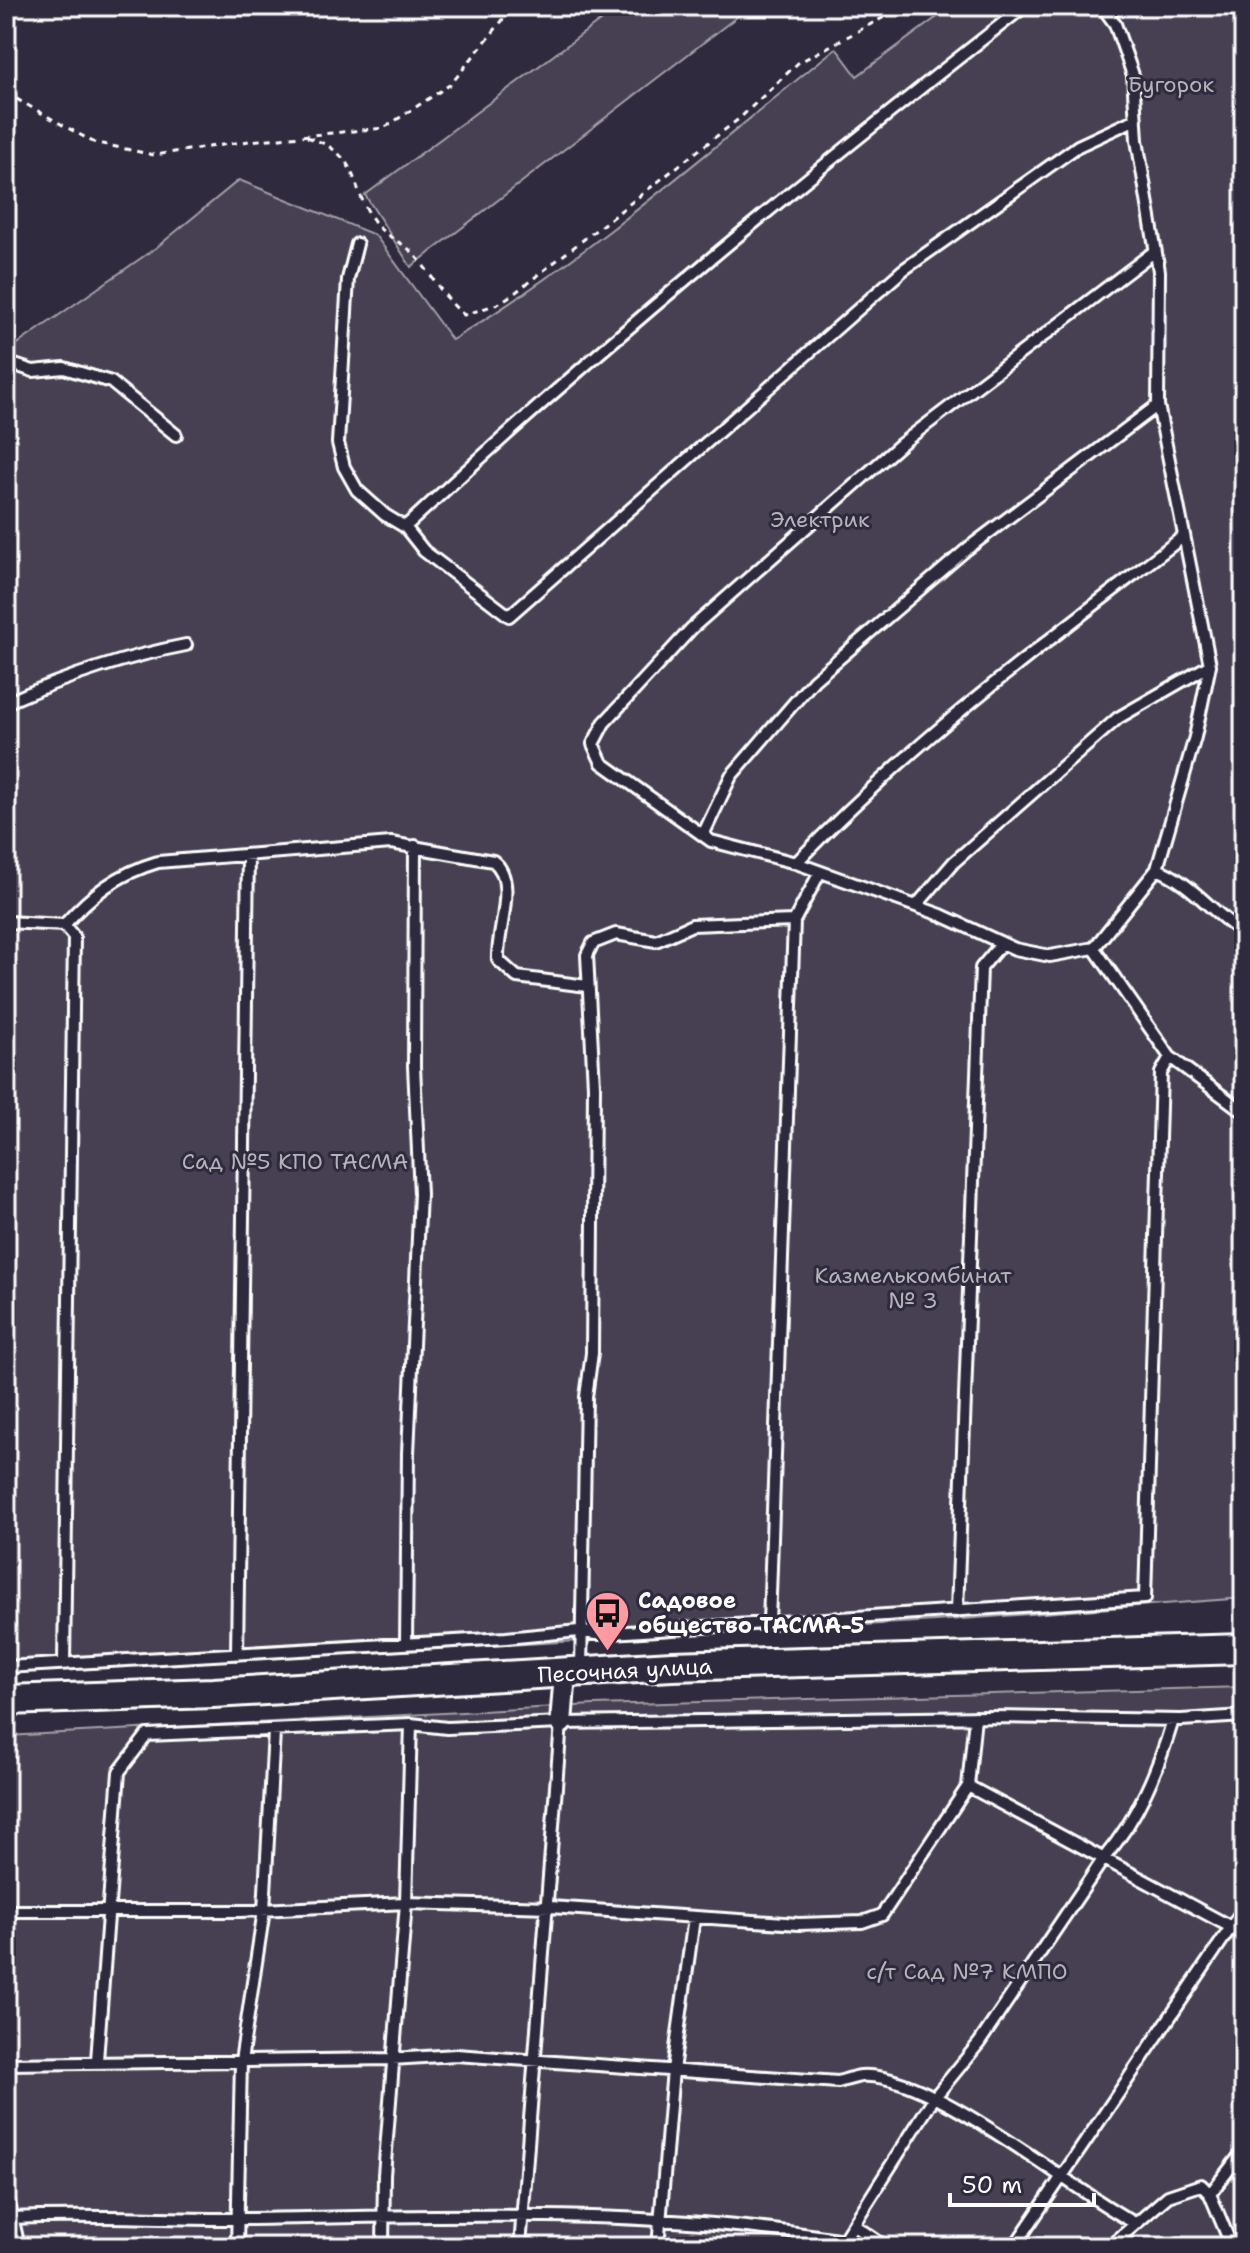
<svg xmlns="http://www.w3.org/2000/svg" width="1250" height="2253" viewBox="0 0 1250 2253" font-family="'Shantell Sans',sans-serif">
<rect width="100%" height="100%" fill="#2f2a3d"/>
<filter id="ink" filterUnits="userSpaceOnUse"><feTurbulence type="fractalNoise" baseFrequency=".0125" numOctaves="2"/><feDisplacementMap in="SourceGraphic" scale="16" xChannelSelector="R" yChannelSelector="G"/><feConvolveMatrix kernelMatrix="1 2 1 2 8 2 1 2 1" color-interpolation-filters="sRGB"/></filter>
<g filter="url(#ink)">
<path fill="#464152" stroke="#a2a0a8" stroke-width="2" d="M620 6H751L411 267 365 195Z
M952 6H1225L1244 32V1598L935 1621 6 1673V352L157 247 239 180 375 235 452 340C589 257 711 149 836 48L857 76Z
M1244 1687V2247H6V1736L594 1705Z"/>
<g fill="none" stroke-linecap="round" stroke-linejoin="round">
<defs>
<path id="service" d="M1102 6 1115 24 1133 75 1137 140 1159 271 1158 405 1210 665 1195 737 1157 869C1191 882 1213 914 1244 933
M357 244 348 279 338 443 344 467 357 490 385 515 405 527 424 551 509 616 903 270 1078 146 1136 119
M1155 251 901 444 692 628 604 723 593 744 602 763 711 841 796 863 941 915 1015 949 1050 956 1094 948 1157 869
M6 362 33 371 64 368 111 382 176 435
M405 527C603 343 812 172 1025 6
M6 703C65 677 123 657 186 645
M703 835 731 776 814 680 967 549 1158 405
M796 863C913 740 1050 639 1184 536
M916 906 954 862 1118 718 1210 665
M6 922 64 925C92 894 117 874 158 862L391 843 493 861C519 880 496 932 498 960L517 977 587 986
M64 925 74 937 64 1663
M1094 948 1170 1057 1244 1112
M957 1611 981 968 1002 943
M769 1623 794 921
M406 1644 408 1453 420 1194 414 1066 415 846
M237 1654 248 855
M6 1667 506 1638 579 1631 596 1634 1145 1598 1161 1073 1170 1057
M581 1670 586 1397 592 1353 594 1086 587 955 593 943 616 934 656 941 692 925 794 921 819 874
M968 1786 1244 1934
M6 1911H241L406 1903 550 1907 799 1924 862 1922 882 1915 968 1786 975 1717
M97 2060 119 1772 147 1735 411 1724 447 1728 561 1723
M6 2064 392 2059 456 2055 838 2082C845 2080 854 2077 861 2076 930 2071 1071 2190 1135 2223
M6 2190 19 2247
M1210 2194 1244 2150
M13 2218C90 2214 166 2220 244 2219 444 2216 646 2207 844 2240
M855 2226 886 2247
M237 2247 241 2061 264 1910 274 1732
M383 2247 384 2175 406 1903 411 1724
M520 2247 561 1723 990 1717 1181 1720 1244 1716
M658 2247 673 2070 694 1918
M839 2247 934 2098 979 2043 1104 1858C1138 1818 1158 1770 1173 1720
M1014 2247 1244 1908
M1109 2247 1168 2196 1201 2185 1210 2194 1232 2247"/>
<path id="minor" d="M561 1723 565 1673"/>
<path id="secondary" d="M6 1700 213 1693 672 1666 1244 1649"/>
</defs>
<use href="#service" stroke="#fff" stroke-width="16"/>
<use href="#minor" stroke="#fff" stroke-width="26"/>
<use href="#secondary" stroke="#fff" stroke-width="34"/>
<path stroke="#fff" stroke-width="3" stroke-dasharray="6 6" stroke-linecap="butt" d="M6 93 93 142 154 155 249 141 384 128 451 84 502 21 508 6
M307 137C364 155 347 187 377 225 386 237 402 242 412 252 432 273 441 296 464 315L498 304 516 292 740 118 798 63 905 6"/>
<use href="#service" stroke="#2f2a3d" stroke-width="10"/>
<use href="#minor" stroke="#2f2a3d" stroke-width="20"/>
<use href="#secondary" stroke="#2f2a3d" stroke-width="28"/>
</g>
</g>
<defs>
<symbol id="bus-pin" viewBox="-11 -11 22 30"><path d="M0 17L-7.5 6A9.5 9.5 0 1 1 7.5 6Z" fill="#ff9aa2" stroke="#2f2a3d"/><path d="M-5-6H5V4H4V6H2V4H-2V6H-4V4H-5ZM-3.5-4V0h7V-4ZM-3.5 1.2v1.5H-2V1.2ZM2 1.2v1.5H3.5V1.2Z" fill="#111"/></symbol>
</defs>
<g fill-rule="evenodd">
<use href="#bus-pin" x="582" y="1588" width="51" height="69"/>
</g>
<g text-anchor="middle" stroke-width="6" stroke-linejoin="round" paint-order="stroke">
<g font-size="22" fill="#b5b3ba" stroke="#2f2a3d">
<text x="1171" y="92">Бугорок</text>
<text x="820" y="527">Электрик</text>
<text x="295" y="1169">Сад №5 КПО ТАСМА</text>
<text x="913" y="1283">Казмелькомбинат<tspan x="913" dy="25">№ 3</tspan></text>
<text x="967" y="1979">с/т Сад №7 КМПО</text>
</g>
<g font-size="22" font-weight="bold" fill="#fff" stroke="#2f2a3d" text-anchor="start">
<text x="638" y="1608">Садовое<tspan x="638" dy="25">общество ТАСМА-5</tspan></text>
</g>
<g font-size="22" fill="#fff" stroke="#2f2a3d">
<text transform="translate(625 1670) rotate(-3)" y="8">Песочная улица</text>
</g>
</g>
<rect width="1250" height="2253" fill="none" stroke="#2f2a3d" stroke-width="32"/>
<rect x="16" y="16" width="1218" height="2221" fill="none" stroke="#fff" stroke-width="3" filter="url(#ink)"/>
<path d="M950 2193v12h144v-12" fill="none" stroke="#ffffff" stroke-width="4"/>
<text x="962" y="2193" font-size="24" fill="#ffffff" stroke="#2f2a3d" stroke-width="6" paint-order="stroke">50 m</text>
</svg>
